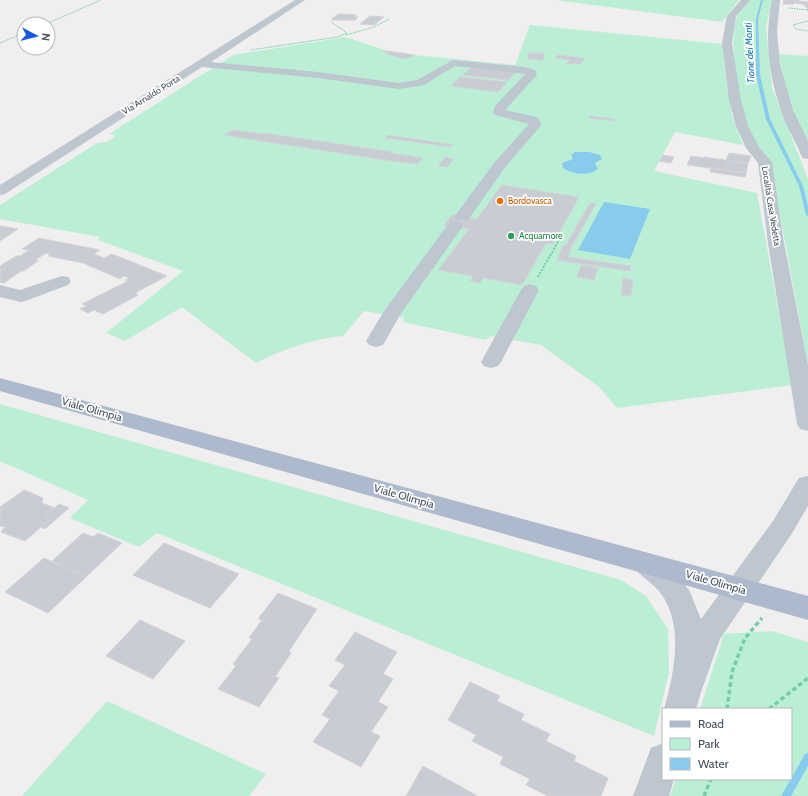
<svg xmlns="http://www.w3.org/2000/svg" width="808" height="796" viewBox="0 0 808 796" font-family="Cabin,sans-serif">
<rect width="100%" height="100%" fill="#f0eeee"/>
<path fill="#bbefd5" d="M555 0H739L722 22Z
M750 0H772L766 28 772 88 808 179V365L770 161C761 149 752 138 747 124 739 100 727 37 738 14 740 9 746 4 750 0Z
M530 25 723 44 725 72 732 115 743 145 675 132 654 171 757 193 792 385 617 408 599 387 541 345 491 336 486 340 403 322 404 318 364 311 343 336C313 338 282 350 256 363L182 307 125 341 106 333 183 271 98 240 100 237 0 219V205L97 143C105 143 110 141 116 135L109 134 233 55 345 37 394 53 515 65Z
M779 54 808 56V146C793 115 785 88 779 54Z
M0 404 621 580 646 596 668 629 669 672 654 736 157 533 139 547 70 518 88 500 0 461Z
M772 631 808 642V796H670L676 779H791V709H700L724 634Z
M107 701 266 774 249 796H22Z"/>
<path fill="#88cbec" d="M575 152H589L600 155 602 159 595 163 598 169C589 177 572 174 563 168L562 163 573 159 571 155Z
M604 202 650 209 630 259 578 250Z"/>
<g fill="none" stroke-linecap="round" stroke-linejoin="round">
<path fill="#88cbec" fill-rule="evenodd" d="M761 0H763L758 19 760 75 770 119 803 186 808 206V216L806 215 799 186 766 119 756 75V19Z
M808 753V766L791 796H781L805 754Z"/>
</g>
<path fill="#caccd3" stroke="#d2d3d9" d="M784 0H799V1H794V4H783Z
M794 1 808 2V9L803 4 794 3Z
M338 14H342L338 18 355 20H331Z
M342 14 356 15 354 17H358L355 20 338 18Z
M370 16 384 17 374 25 360 24Z
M384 51H387L415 55 405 59 386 54 388 53Z
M529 53H544L543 60 528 59Z
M558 55 576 57 585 59 580 64H566L570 60 555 58Z
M472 67 516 72 508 80 463 75Z
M460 77 507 82 498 92 451 86Z
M590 116 615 119 614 121 596 119 589 118Z
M233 130 263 134 255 140 225 135Z
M264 133 393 152 385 160 255 140Z
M388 135 453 145 451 147 385 138Z
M392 153 423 158 417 164 385 160Z
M729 153 751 156 748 163 726 160Z
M663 155 674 157 671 163 659 161Z
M691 156 703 158 704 157 730 161 726 170 687 165Z
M445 157 454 159 447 167 438 166Z
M730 161 748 163 746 173 726 170Z
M711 168 726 170 746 173 745 177 710 172Z
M502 185 579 197 553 244 546 243 522 285 483 278 480 283 470 281 473 276 438 270 469 229 444 225 452 215 477 219Z
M590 203 596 204 572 246 566 245Z
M0 226 18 229 0 241Z
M39 238 100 250 94 254 104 258 112 254 167 276 135 293 138 295 103 314 94 310 88 313 80 309 87 306 82 304 128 281 125 280 129 278 124 276 120 279 83 263 48 256 51 254 46 253 35 260H39L24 271H21L4 283 0 282V266L16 256H20L29 250 22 249Z
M563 245 572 246 568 257 631 266 630 271 557 260Z
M581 265 598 268 594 280 577 277Z
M623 278 633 280 631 296 621 295Z
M24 490 43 498 42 503 55 508 44 518 49 520 25 541 1 532 5 527 0 526V507Z
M59 504 69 508 45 529 41 527 49 520 44 518Z
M83 533 93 537 98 533 122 543 86 577 52 561Z
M164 543 239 574 210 608 133 575Z
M44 558 86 577 48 613 5 592Z
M278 593 317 609 289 651 291 653 275 677 279 678 259 707 218 689 236 666 233 664 252 639 249 638 262 620 258 619Z
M140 620 185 641 153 679 106 656Z
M355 632 397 652 383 674 393 679 378 702 388 707 371 732 380 736 361 767 313 742 330 719 322 715 339 691 329 686 345 665 335 660Z
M470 682 500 696 497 701 524 714 521 720 550 734 546 741 576 756 574 761 608 778 601 796H548L526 785 530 779 500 764 503 757 472 741 476 735 448 720Z
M423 766 476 795V796H406Z"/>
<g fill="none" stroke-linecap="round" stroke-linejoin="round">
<path stroke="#73cdab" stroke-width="1" stroke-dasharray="1.5 1" stroke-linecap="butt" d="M789 8 808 10
M808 21 793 25 796 29 808 31
M46 24 101 0
M346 35 374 27 389 19
M0 43 24 33
M251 50 337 37 347 33 331 22"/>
<path stroke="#73cdab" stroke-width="2" stroke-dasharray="2 1.5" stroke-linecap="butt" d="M538 277 559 240 555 239"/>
<path stroke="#73cdab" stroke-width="3.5" stroke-dasharray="4.5 3" stroke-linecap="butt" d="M727 709 732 672 745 638 762 618
M769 709 808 678
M704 796 711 779"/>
<path fill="#bec6d0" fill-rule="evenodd" d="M295 0H305L211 62 318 72 399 83 417 80 453 60 525 67 535 70 537 75 535 77 505 110 537 117 542 124 504 169 468 220H456L454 217 494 163 529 124 495 115 493 112 495 106 525 74 455 66 424 85 399 89 318 78 202 67 5 194 0 195V185Z
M741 0H750L736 16 732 43 741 100 748 126 759 147 772 162 784 243 808 365V431L800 429 797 424 768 243 758 163 746 148 736 126 729 100 722 43 727 16Z
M772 0H780L777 31 780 64 793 110 808 141V159L803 158 801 155C797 144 791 135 786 124 770 84 763 43 772 0Z
M455 221 461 223 463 226 400 315 383 345 376 347 369 345 366 341 384 311 449 223Z
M62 276 68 277 71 281 68 285 28 300 21 302 0 297V285L20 290Z
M530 284 536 286 539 290 501 362 498 366 491 368 484 366 481 362 521 290 524 286Z
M808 476V506L791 535 720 639 701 692 696 709H664C674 675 684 627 662 595 653 582 638 576 630 562L634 555 644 552 654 555 676 572 690 592 701 619 773 521 799 478Z
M663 743V779H674L669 796H633L651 748Z"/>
<path fill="#adb9cd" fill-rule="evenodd" d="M0 378 808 596V620L0 391Z"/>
</g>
<circle fill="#e8710a" stroke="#fff" stroke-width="1.5" cx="500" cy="201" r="4"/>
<circle fill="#2e9e5b" stroke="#fff" stroke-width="1.5" cx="511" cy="236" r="4"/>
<g text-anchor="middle" stroke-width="3.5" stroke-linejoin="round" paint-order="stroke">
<g font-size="9" fill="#464f5b" stroke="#fff">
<text transform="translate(151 95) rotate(-32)" y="3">Via Arnaldo Porta</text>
<text transform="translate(771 206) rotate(81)" y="3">Località Casa Vedetta</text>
</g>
<g font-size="9" fill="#c56008" stroke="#fff" text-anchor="start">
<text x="508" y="204">Bordovasca</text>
</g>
<g font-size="9" fill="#27864d" stroke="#fff" text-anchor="start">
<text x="519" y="239">Acquamore</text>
</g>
<g font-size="10" font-style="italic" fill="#0c75a8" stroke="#fff">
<text transform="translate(749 53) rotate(-93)" y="4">Tione dei Monti</text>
</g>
<g font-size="11" fill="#464f5b" stroke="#fff">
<text transform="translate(92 409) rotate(16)" y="4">Viale Olimpia</text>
<text transform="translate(404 496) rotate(16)" y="4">Viale Olimpia</text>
<text transform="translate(716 582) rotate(16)" y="4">Viale Olimpia</text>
</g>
</g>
<rect x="662" y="708" width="130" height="72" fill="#ffffff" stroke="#b5b9bd"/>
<rect x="670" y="721" width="20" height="6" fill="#adb9cd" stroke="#b5b9bd"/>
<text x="698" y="728" font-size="12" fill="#464f5b">Road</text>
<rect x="670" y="738" width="20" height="12" fill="#bbefd5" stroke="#b5b9bd"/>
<text x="698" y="748" font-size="12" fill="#464f5b">Park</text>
<rect x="670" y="758" width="20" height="12" fill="#88cbec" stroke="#b5b9bd"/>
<text x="698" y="768" font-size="12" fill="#464f5b">Water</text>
<g transform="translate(36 36) rotate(97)"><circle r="19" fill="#ffffff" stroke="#b5b9bd"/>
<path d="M0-3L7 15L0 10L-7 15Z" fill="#1857e0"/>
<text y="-6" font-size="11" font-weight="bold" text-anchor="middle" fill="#464f5b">N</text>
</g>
</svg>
